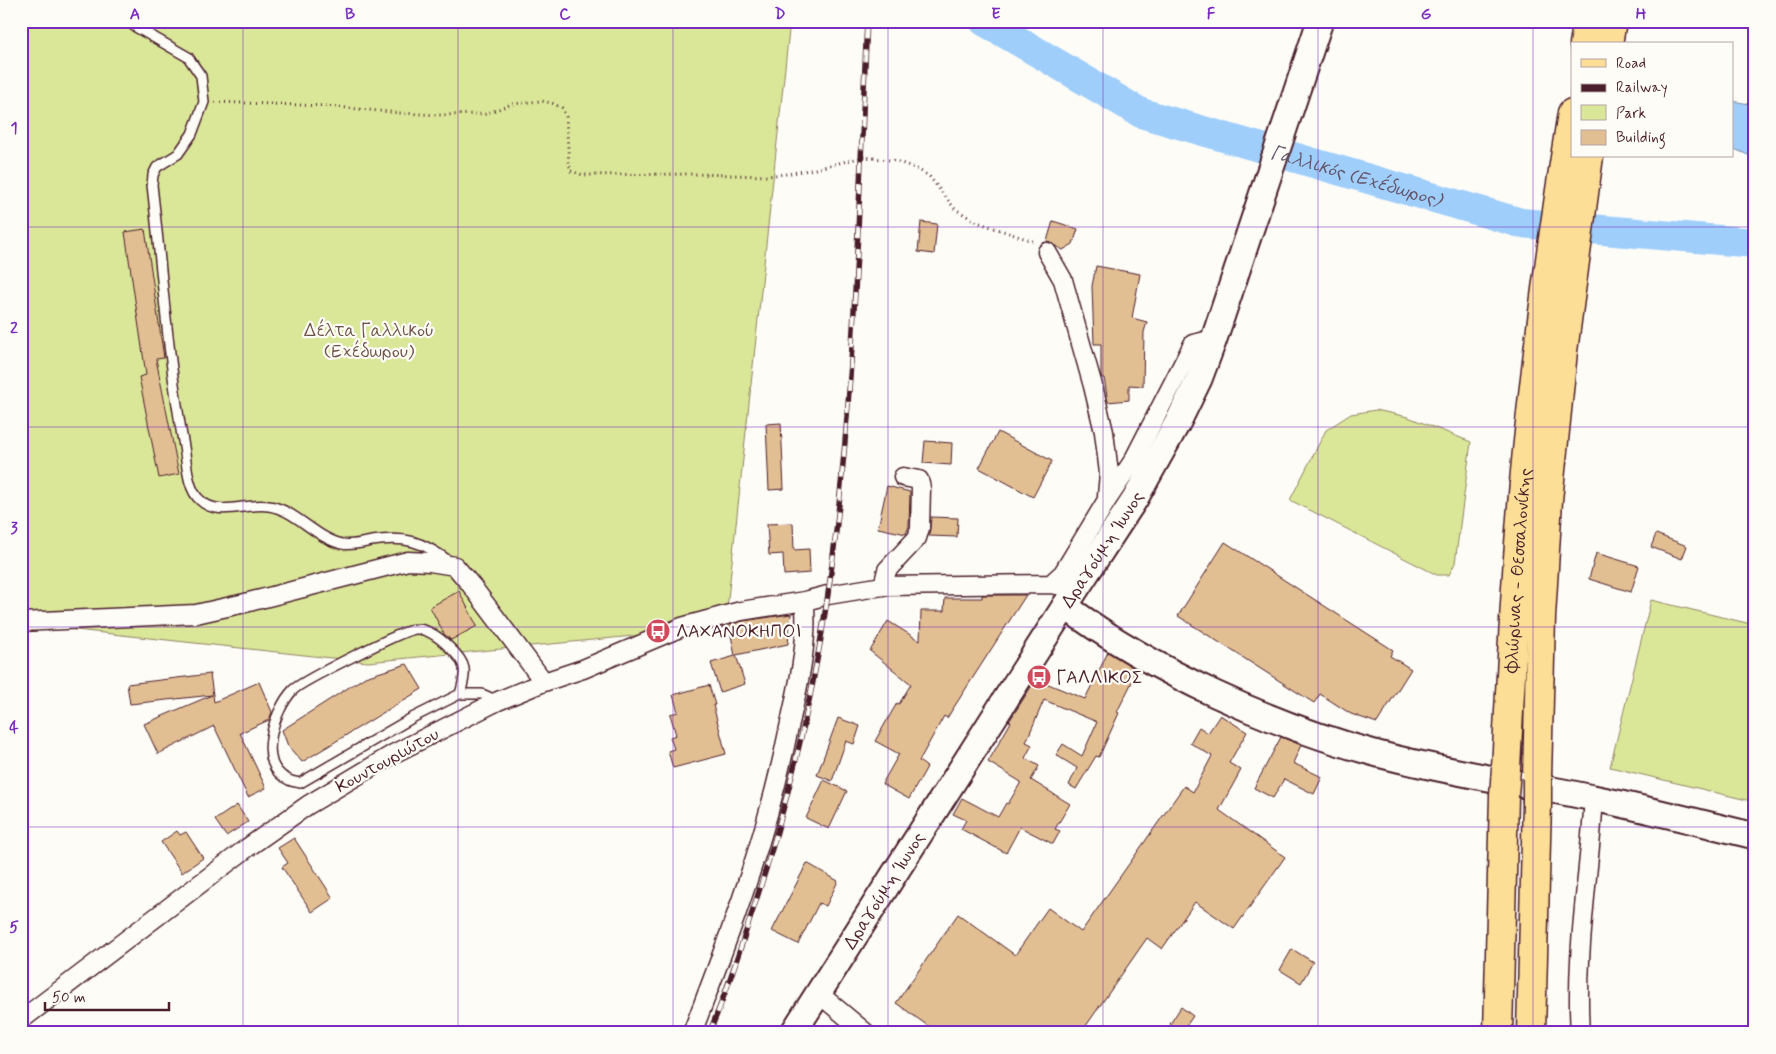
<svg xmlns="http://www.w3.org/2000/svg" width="1776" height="1054" viewBox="0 0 1776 1054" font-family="Mynerve,sans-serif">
<rect width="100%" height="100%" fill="#fdfcf7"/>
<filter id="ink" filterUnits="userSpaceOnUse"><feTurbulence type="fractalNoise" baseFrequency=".02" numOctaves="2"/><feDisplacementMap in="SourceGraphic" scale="10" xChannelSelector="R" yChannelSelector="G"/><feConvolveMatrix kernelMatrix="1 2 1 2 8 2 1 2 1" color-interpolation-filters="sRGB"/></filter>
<g filter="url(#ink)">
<path fill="#dae799" stroke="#928362" d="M21 21H790L725 627 368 662 21 624Z
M1376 410 1408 417 1471 442 1455 563 1449 575H1437L1290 500 1326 430 1351 414Z
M1651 600 1755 625V802L1610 767Z"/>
<path fill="#9fcefa" stroke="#7d88a7" d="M1732 101 1755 105V158L1732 148Z"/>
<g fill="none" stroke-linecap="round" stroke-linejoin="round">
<path stroke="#9fcefa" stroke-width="30" id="s1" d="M984 21 1141 113 1521 223 1755 243"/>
</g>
<path fill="#e2be93" stroke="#4a1f2b" d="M1053 221 1078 229 1073 244 1063 250 1047 241Z
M921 222 937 224 934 254 918 252Z
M145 229 164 358 156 359 179 474 159 478 139 377 146 375 125 232Z
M1096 266 1140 274 1132 318 1147 322 1144 332 1143 386 1129 385V400L1108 402 1104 378H1102L1101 375V344H1094L1092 286Z
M781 423 784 489 769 490 766 424Z
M998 432 1052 461 1033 497 979 468Z
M925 441 952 443 951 465 923 463Z
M887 486 910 492 909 526 906 534 878 528Z
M931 517 958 518 957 537 929 536Z
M793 523 794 550 809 549 810 573 784 575 783 554 769 555 767 524Z
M1656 534 1687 546 1682 559 1651 547Z
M1225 542 1393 650 1390 656 1411 669 1377 723 1351 714 1320 694 1314 703 1178 616Z
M1596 553 1639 566 1631 592 1589 579Z
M459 591 477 626 451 640 444 634 430 607Z
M982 595H1026L947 718 944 716 919 761 927 767 909 799 882 784 899 754 875 741 897 703 899 704 911 684 870 651 888 621 920 641 921 611H944L945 598H982Z
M791 614 788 644 736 655 745 684 720 692 711 663 735 656 729 625 743 621Z
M1108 652 1138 670 1117 712 1119 713 1099 757 1096 756 1076 789 1069 785 1077 768 1056 755 1063 744 1082 756 1097 722 1044 700 1026 742 1032 745 1025 758 1039 766 1031 780 1070 804 1055 829 1060 831 1053 844 1020 827 1006 853 961 829 966 820 953 814 962 798 998 817 1006 803 1008 804 1021 782 988 762 1011 722 1009 721 1010 720 1036 679 1085 699Z
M407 664 422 689 302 762 288 746 282 730 365 677Z
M210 674 214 702 259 682 272 712 269 720 240 733 266 788 248 797 214 726 158 754 144 724 212 695 130 704 127 684Z
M709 685 715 705H713L726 754 673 768 668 751 674 749 670 737 676 735 670 714 678 712 673 695Z
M1220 715 1247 732 1229 763 1241 770 1219 810 1285 857 1234 929 1195 902 1162 949 1147 938 1081 1033H938L896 1003 958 914 1015 955 1048 908 1081 932 1184 786 1193 792 1212 756 1190 743 1199 727 1208 733Z
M838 718 860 726 854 744 846 741 832 781 817 775Z
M1281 737 1301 745 1293 763 1322 777 1314 794 1284 779 1273 798 1254 788Z
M824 780 847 791 829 829 806 818Z
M237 805 248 822 226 836 215 820Z
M177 831 180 835 186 832 203 858 182 873 161 842Z
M294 838 333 898 312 912 282 867 288 863 278 848Z
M807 863 838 881 826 906 819 903 798 944 772 931Z
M1292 949 1313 962 1301 983 1280 970Z
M1181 1007 1193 1016 1182 1032 1170 1024Z"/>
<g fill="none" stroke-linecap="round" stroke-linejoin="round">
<defs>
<path id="lane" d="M134 26 188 57 201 76 204 102 192 134 178 154 157 167 153 175 152 185C162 272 168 360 184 447 187 463 187 489 200 500 218 518 247 502 269 506 296 510 315 538 342 544 351 546 362 543 372 541 406 536 421 541 449 561
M460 694 412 718 300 783C297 782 292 782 289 780 255 766 274 710 293 690 302 681 405 629 416 629 429 629 440 638 449 647 467 663 467 671 460 694H482L498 701"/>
<path id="street" d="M1047 252 1063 280 1093 386 1104 432 1109 473 1107 496
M1051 584 1063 573 1107 500 1133 461 1193 344 1214 339
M883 586 887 570 917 538 920 528 921 488 919 480 903 477
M21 622 196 614 245 603 408 561 430 562 455 566 471 585 544 682
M818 993 866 1033
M21 1020 247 848 308 805 395 753 498 701 544 682 583 669 682 627 741 611 805 601 828 595 883 586 1051 584 1077 588
M692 1033C730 935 767 836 788 732 795 700 803 668 805 635 806 624 805 612 805 601
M1580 1033C1575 954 1589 876 1594 798"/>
<g id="secondary">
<path d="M1065 606C1154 672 1271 725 1378 754 1449 773 1521 783 1593 798 1647 809 1701 823 1755 836"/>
<path id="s2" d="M793 1033 1065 606 1135 499 1179 420 1199 379 1214 339 1320 21"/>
</g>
<g id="primary">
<path d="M1584 44 1588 21"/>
<path d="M1608 44 1612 21"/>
<path id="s3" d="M1506 768C1512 656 1517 543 1529 432 1540 325 1555 219 1572 113"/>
<path d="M1537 778 1541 617 1548 500 1563 351 1589 156"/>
<path d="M1498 1033 1504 796"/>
<path d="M1531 1033 1537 803"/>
</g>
</defs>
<use href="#lane" stroke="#4a1f2b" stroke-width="12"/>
<use href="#street" stroke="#4a1f2b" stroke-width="21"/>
<use href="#secondary" stroke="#4a1f2b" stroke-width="29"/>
<use href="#primary" stroke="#4a1f2b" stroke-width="31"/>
<path stroke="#4a1f2b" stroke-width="3" stroke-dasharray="1 4" stroke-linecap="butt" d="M215 102 327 106 400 113 439 115 485 114 512 104 541 101 552 103 562 108 566 117 569 164 571 171 583 175 695 174 767 176 786 174 815 169 863 157 874 158 896 161 915 168 929 176 955 209 977 222 1035 242"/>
<use href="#lane" stroke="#fdfcf7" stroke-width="9"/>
<use href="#street" stroke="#fdfcf7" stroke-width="18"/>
<use href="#secondary" stroke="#fdfcf7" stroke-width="25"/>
<use href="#primary" stroke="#fcde96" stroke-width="28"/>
<defs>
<path id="rail" d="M709 1033C726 995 738 955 751 916 786 811 812 703 828 594 855 404 858 212 867 21"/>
</defs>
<use href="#rail" stroke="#4a1f2b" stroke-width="5.5"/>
<use href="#rail" stroke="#fdfcf7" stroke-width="4" stroke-dasharray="11" stroke-linecap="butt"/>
<defs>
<path id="primary-bridge" d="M1504 796 1506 768
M1537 803V778"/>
</defs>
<use href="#primary-bridge" stroke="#4a1f2b" stroke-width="31" stroke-linecap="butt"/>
<use href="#primary-bridge" stroke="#fcde96" stroke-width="28"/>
</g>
</g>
<path fill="none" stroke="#7b2cbf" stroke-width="1" stroke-opacity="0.55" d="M243 21V1033M458 21V1033M673 21V1033M888 21V1033M1103 21V1033M1318 21V1033M1533 21V1033M21 227H1755M21 427H1755M21 627H1755M21 827H1755"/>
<defs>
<symbol id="bus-disc" viewBox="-11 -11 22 22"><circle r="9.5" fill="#d1495b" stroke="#fdfcf7"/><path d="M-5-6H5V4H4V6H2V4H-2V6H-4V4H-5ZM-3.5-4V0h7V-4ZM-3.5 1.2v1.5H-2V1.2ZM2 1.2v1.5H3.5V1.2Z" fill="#fff"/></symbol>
</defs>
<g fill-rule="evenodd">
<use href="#bus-disc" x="644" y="617" width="28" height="28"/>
<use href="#bus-disc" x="1025" y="663" width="28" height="28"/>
</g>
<g text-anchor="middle" stroke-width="4.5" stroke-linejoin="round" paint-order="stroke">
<g font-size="18" fill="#6e5146" stroke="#fdfcf7">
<text x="369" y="336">Δέλτα Γαλλικού<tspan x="369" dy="21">(Εχέδωρου)</tspan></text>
</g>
<g font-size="18" fill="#4a1f2b" stroke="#fdfcf7">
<text dy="6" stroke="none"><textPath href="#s2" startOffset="574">Δραγούμη Ίωνος</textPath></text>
<text dy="6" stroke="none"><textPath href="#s3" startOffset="198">Φλώρινας - Θεσσαλονίκης</textPath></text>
<text transform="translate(387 760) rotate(-29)" y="6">Κουντουριώτου</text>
<text dy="6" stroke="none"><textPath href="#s2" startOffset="169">Δραγούμη Ίωνος</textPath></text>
</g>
<g font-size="18" fill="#4a1f2b" stroke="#fdfcf7" text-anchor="start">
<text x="676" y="637">ΛΑΧΑΝΟΚΗΠΟΙ</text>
<text x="1056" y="683">ΓΑΛΛΙΚΟΣ</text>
</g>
<g font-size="19" font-style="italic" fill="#645469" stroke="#fdfcf7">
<text dy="7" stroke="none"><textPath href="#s1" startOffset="406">Γαλλικός (Εχέδωρος)</textPath></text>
</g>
</g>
<rect width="1776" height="1054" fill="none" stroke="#fdfcf7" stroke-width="55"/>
<rect x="1571" y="42" width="162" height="115" fill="#fdfcf7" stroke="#b5a4a5"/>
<rect x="1581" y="59" width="25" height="8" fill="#fcde96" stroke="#b5a4a5"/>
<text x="1616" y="68" font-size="15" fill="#4a1f2b">Road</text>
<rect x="1581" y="84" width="25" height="8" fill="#4a1f2b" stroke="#b5a4a5"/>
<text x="1616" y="92" font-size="15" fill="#4a1f2b">Railway</text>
<rect x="1581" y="105" width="25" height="15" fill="#dae799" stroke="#b5a4a5"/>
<text x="1616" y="118" font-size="15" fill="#4a1f2b">Park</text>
<rect x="1581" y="130" width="25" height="15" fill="#e2be93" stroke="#b5a4a5"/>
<text x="1616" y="142" font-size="15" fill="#4a1f2b">Building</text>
<path d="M45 1002v8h124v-8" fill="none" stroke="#4a1f2b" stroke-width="2.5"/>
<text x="52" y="1002" font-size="15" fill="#4a1f2b" stroke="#fdfcf7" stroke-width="4" paint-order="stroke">50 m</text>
<rect x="28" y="28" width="1720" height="998" fill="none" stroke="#7b2cbf" stroke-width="2"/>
<g font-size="16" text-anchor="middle" font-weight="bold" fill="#7b2cbf">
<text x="135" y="19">A</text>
<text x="350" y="19">B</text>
<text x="565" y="19">C</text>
<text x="780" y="19">D</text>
<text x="996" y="19">E</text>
<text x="1211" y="19">F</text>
<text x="1426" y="19">G</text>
<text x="1641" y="19">H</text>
<text x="14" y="133">1</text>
<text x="14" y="333">2</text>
<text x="14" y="533">3</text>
<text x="14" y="732">4</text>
<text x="14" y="932">5</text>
</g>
</svg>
